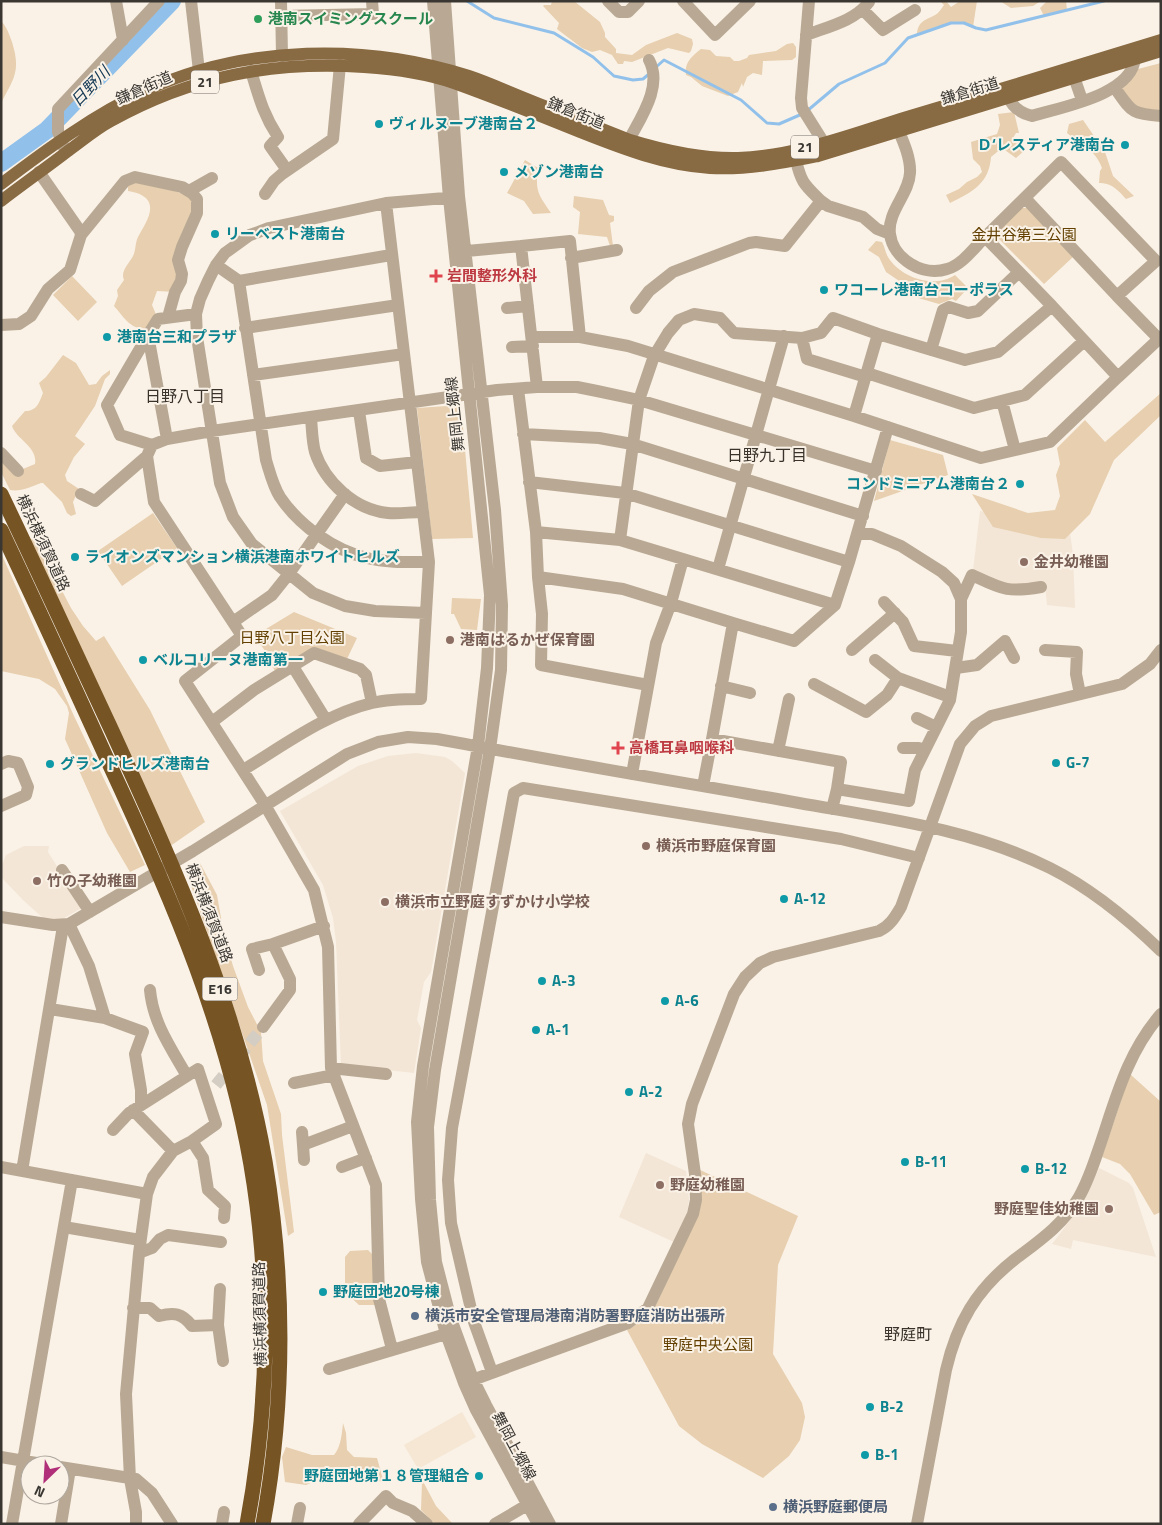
<svg xmlns="http://www.w3.org/2000/svg" width="1162" height="1525" viewBox="0 0 1162 1525" font-family="'Titillium Web','Noto Sans JP',sans-serif">
<rect width="100%" height="100%" fill="#faf2e7"/>
<path fill="#f3e6d6" d="M980 511 1039 523 1069 526 1073 554 1075 608 1047 605 1045 585 1013 587 973 571Z
M416 753 445 757 452 761 465 773 431 972 424 982 417 1020 421 1028 414 1073 341 1065 336 942 333 918 323 885 280 811 358 766 388 756Z
M24 846H49L48 852 60 871 85 906 61 920 43 918 23 900 1 877V867L6 855Z
M646 1153 686 1171 689 1200 687 1213 674 1242 619 1217Z
M1099 1168 1129 1183 1133 1188 1156 1257 1073 1240 1071 1249 1052 1244 1083 1203Z"/>
<path fill="#f5e7d4" d="M462 1412 476 1437 418 1469 404 1445Z"/>
<path fill="#e7cfaf" d="M552 1H574L600 22 605 33V37L616 49V53L632 55 646 45 677 33 692 39 693 44 691 51 689 53 668 48 632 62 624 61 623 64H618L612 55 600 50 592 52 582 48 557 29 559 23 543 6 544 5H551Z
M940 1H946L951 7 960 1H977L973 27C955 18 936 27 917 34 918 21 926 20 935 15 939 13 941 9 944 5Z
M1000 1H1041L1033 6 1011 8Z
M1047 1H1066L1067 10 1044 16 1040 8Z
M1 21C7 27 9 34 12 42 21 71 14 78 1 103Z
M793 43 796 47V57L792 60 763 61 762 75 753 73 747 77 743 87 742 83 738 92 728 96 702 86 691 77 686 75C684 63 692 56 701 49L710 50 716 56 730 57 734 61H739L747 58 749 55 776 51 787 44Z
M1161 63V114L1139 112 1118 90 1138 69Z
M1014 112 1019 133H1016L1013 138 1025 150 1016 158 1002 148 991 157C989 184 972 192 950 203L946 195 959 189 967 182 977 177 982 172 980 166 973 159 971 142 997 134 1000 125 998 114Z
M1083 120 1105 152 1113 176 1134 196 1126 199C1119 191 1111 182 1099 183L1100 171 1102 168C1095 149 1082 145 1067 133L1069 124Z
M525 160 538 168C535 191 538 194 551 213L533 214 524 201 507 193Z
M139 178 197 199 175 292 157 291 152 305 158 319 145 329C130 329 123 316 114 306L118 296 117 290 124 280C120 271 129 264 133 256 136 250 135 243 138 237 144 225 159 206 143 196 139 193 133 192 128 191V186Z
M574 196 603 200 609 215 614 216V221L610 223 613 246H610L607 237 578 234 580 212 573 207Z
M1021 208H1027L1073 257 1044 284 998 238 996 231Z
M876 241 882 242C885 247 885 252 888 257 901 278 934 289 955 275L968 288 956 301 952 299 939 304 908 295 911 289 886 272 879 257 868 250Z
M72 276 97 302 78 321 53 295Z
M63 355 76 363 89 385 96 384 102 376 110 370V374L105 379 95 406 75 436 85 444 74 457 65 475 67 481 79 489 73 502 76 514 71 516 67 513 62 502 43 483H41C31 487 20 492 10 490L1 472V454L18 471 35 464C38 447 17 440 12 426L25 411C37 411 39 403 43 393L39 383 46 377Z
M1161 393V415L1114 460 1090 514 1065 539 1041 538 993 527 972 494 1028 513 1055 510 1060 496 1056 475 1060 464 1057 448 1085 420 1105 442Z
M461 405 473 538 432 539 417 408Z
M890 440 943 455 948 475 874 501Z
M153 513 177 548 122 586 98 551Z
M26 537 36 541 71 608 83 626 96 641 104 636 150 710 205 822 166 849Z
M1 553 74 716 145 865 130 872 107 833 65 739 69 713 67 706 55 689 39 679 1 671Z
M452 598 481 599 477 630 461 629 454 614H451Z
M294 612 357 638 346 661 318 650 276 672 266 658 269 656 260 644 254 641 251 638Z
M200 863 217 895 224 935 233 966 248 1007 261 1032 263 1061 281 1114 282 1135 294 1232 288 1236 267 1105 186 871Z
M1130 1074 1161 1102V1212L1154 1215 1130 1174 1120 1164 1102 1157Z
M698 1169 798 1216 778 1265 773 1354 802 1403 805 1417 800 1440 789 1456 763 1478 702 1444 679 1426 627 1330 643 1320 655 1307 697 1216Z
M368 1250 373 1255 375 1305H359L345 1292V1257L350 1251Z
M343 1423 346 1433 347 1450 354 1457 377 1458 384 1483 364 1475 341 1476 334 1480 315 1481 306 1485 285 1482 282 1457 286 1447 312 1455H334C341 1447 342 1433 343 1423Z
M418 1472 436 1506 453 1524H435L421 1510 422 1483Z"/>
<g fill="none" stroke-linecap="round" stroke-linejoin="round">
<path stroke="#91c1eb" stroke-width="3" d="M467 1 494 18 554 33 593 57 614 76 633 80 643 79 649 74
M655 68 664 60 741 100 767 123 779 124 802 114
M807 111 839 84 885 63 908 38 951 23H964L976 28 986 30 1104 1"/>
<path stroke="#91c1eb" stroke-width="18" d="M1 163 47 130 172 1"/>
<path stroke="#d4cdc3" stroke-width="12" stroke-dasharray="12 6" stroke-linecap="butt" d="M216 1085 263 1027"/>
<path stroke="#b9a994" stroke-width="12" d="M116 1 123 40
M191 1 199 71
M281 1 282 56
M433 1 449 198 490 595 487 668 478 746 423 1066 417 1122 421 1199 427 1262 446 1334 464 1383 476 1410 538 1524
M445 1 459 196 495 510 502 605 501 670 490 749 435 1070 428 1127 430 1200 436 1262 450 1316 473 1379 486 1405 550 1524
M608 1 619 12H628L639 1
M683 1 715 35 750 1
M809 1 801 98 802 108 829 151
M863 10 883 30 915 10
M281 16 373 14 372 1
M806 35C827 27 855 21 869 2
M251 71C259 97 263 114 278 137L270 146 287 170
M1074 77 1082 100
M1115 88C1132 112 1131 114 1161 116
M1008 96C1012 107 1020 113 1032 116 1061 107 1132 95 1135 58
M895 122C901 137 911 156 910 173 909 194 887 212 890 234 893 259 923 277 947 269 962 265 974 248 985 237L1052 306
M629 140C641 117 663 86 649 60
M65 150 58 132V109L159 1
M796 160C801 183 805 185 821 201
M189 191 212 178
M265 194 274 181 282 174 333 139 340 65
M386 203 429 562 426 613
M81 235 125 181 135 177 182 187 192 193 197 199V213L182 247 178 260 182 274 181 281 175 292 168 317
M985 237 1061 162 1156 261 1117 296 1025 198
M456 252 521 246
M571 258 617 250
M216 265 239 281 266 460C270 473 273 486 280 497 299 525 333 550 367 558 387 563 409 562 429 562
M239 281 391 255
M1117 296 1159 339
M507 308 528 306
M636 308 649 291 673 272 749 243 756 242 785 246 821 201 828 206 863 217 877 229 890 234
M1 325 19 324 31 316 48 289 70 270 81 235 80 231 39 172
M245 328 398 305
M148 335 158 319 196 314
M532 337H580L628 346 854 416
M802 338 807 359 866 377
M512 347 533 346
M931 350 943 310 949 307 968 313 978 311 1019 272
M867 373 974 408 1025 395 1084 341
M253 375 404 354
M1118 377 1161 337
M537 387 521 246 570 241 580 337
M518 389 536 532 538 577 623 589 733 623 712 739
M1002 401 1015 450
M359 411 366 458 380 466 417 462
M311 418C312 428 312 441 315 452 325 482 355 510 388 513 399 514 411 512 422 512
M523 434 599 438 632 444 863 516
M152 445 120 435 107 405 148 335 167 439
M1 453 18 471
M529 482 625 493 849 562 857 534
M81 494 95 501 147 456
M536 532 620 540 835 605
M620 540 639 400 654 356 668 333 679 320 694 314 720 318 734 333 802 338 821 333 833 318 878 334 965 360 998 352 1052 306 1118 377 1050 442 981 458 854 416 878 334
M718 569 784 336
M538 577 542 614 541 665 648 685
M961 599 972 575C1002 589 1007 593 1041 587
M884 602 903 622 914 646 957 651
M233 622 272 595 288 575 345 494
M733 623 794 641 835 605 849 562
M852 650 895 613
M1045 650 1077 652 1076 674 1080 694
M875 660 898 678 950 697
M292 665 326 720
M956 668 977 665 1005 641 1014 658
M814 684 866 712 887 695 898 678
M721 686 750 693
M917 718 936 727
M212 722 254 690 314 653 360 669 366 675 372 703
M903 748H919L924 750
M778 751 789 699
M1 764 8 761 18 763 28 787 26 795 1 806
M243 770C283 746 325 714 372 703 388 699 405 699 421 699L426 613 375 611 345 606 313 593 252 544 233 517 220 483 197 337 196 314 200 299 208 281 216 265 225 253 250 235 269 228 386 203 457 197
M632 774 656 643 671 603 683 559
M703 786 712 739 841 762 837 789
M832 809 837 789 909 801 915 770 950 700 961 632V599L954 583 942 572 901 546 872 534H857L888 427
M62 870 90 912
M1 917 53 925 69 924 193 851 347 754 378 742 408 737 437 739 465 744C576 765 687 783 799 803 883 818 972 829 1050 868 1092 889 1127 918 1161 951
M69 924 89 966 105 1018
M259 970 252 949 273 944
M150 990C153 1023 171 1048 187 1076
M50 1009 105 1018 143 1032 135 1054 141 1090V1105
M263 1027 290 990V979L273 944 324 926
M331 1068 386 1074
M294 1083 334 1075
M133 1110 173 1151
M113 1130 129 1113 198 1069 216 1124 192 1141 173 1151 153 1177 147 1194 139 1253 126 1394 130 1479 136 1512V1524
M302 1132 303 1145
M192 1141 203 1158 208 1190 225 1206 224 1218
M304 1160 303 1145 353 1126
M1 1167 147 1194
M342 1167 366 1158
M22 1171 63 926
M64 1227 140 1240
M139 1253 152 1248 160 1239 168 1235 221 1242
M133 1308H150L159 1316C174 1312 182 1313 192 1326L218 1325 223 1361
M218 1325 220 1289
M392 1349 379 1299 376 1185 331 1068 328 947 314 890 265 805 185 681 242 636 154 502 147 456 152 445 167 439 212 431 497 390 537 387H577L597 391 639 400 876 471
M329 1369 446 1334
M492 1372 474 1322 451 1223 448 1180 452 1128 514 793 523 788 841 839 919 858
M467 1382 628 1323 648 1308 693 1214 696 1200 695 1174 688 1124 692 1104 734 994 745 977 760 963 773 957 879 931C890 926 895 917 901 907L960 744 975 726 991 716 1122 684 1150 664 1161 650
M1 1457 48 1465
M60 1467 136 1479 152 1493 172 1524
M12 1524 72 1180
M61 1524 70 1469
M222 1524 224 1512
M297 1524 300 1508
M359 1524 386 1496 393 1503 412 1511 427 1524
M495 1524 534 1501
M917 1524 946 1370C957 1323 976 1290 1014 1260 1039 1241 1063 1225 1079 1197 1087 1183 1093 1166 1098 1151 1115 1102 1126 1054 1161 1014"/>
<path stroke="#886a43" stroke-width="12" d="M1 184C47 149 95 114 147 90 245 45 367 43 469 76 490 83 511 93 532 101 565 114 598 127 630 140 666 151 701 159 738 158 796 156 852 134 907 117 992 92 1076 66 1161 40
M1 201C23 184 46 168 68 151 82 141 96 129 111 121 192 76 272 61 364 67 394 69 425 73 454 83 496 98 538 115 580 132 623 149 664 165 710 168 747 170 782 163 818 156L1161 51"/>
<path stroke="#765424" stroke-width="15" d="M1 494C39 573 75 652 112 731 175 869 239 1010 265 1161 285 1280 285 1404 263 1524
M1 530C37 606 72 682 107 759 170 894 232 1035 254 1184 271 1297 268 1411 247 1524"/>
</g>
<circle fill="#2e9e5b" stroke="#faf2e7" stroke-width="2" cx="258" cy="19" r="5"/>
<g fill="#0f9aa8" stroke="#faf2e7" stroke-width="2">
<circle cx="379" cy="124" r="5"/>
<circle cx="1125" cy="145" r="5"/>
<circle cx="504" cy="172" r="5"/>
<circle cx="215" cy="234" r="5"/>
<circle cx="824" cy="290" r="5"/>
<circle cx="107" cy="337" r="5"/>
<circle cx="1020" cy="484" r="5"/>
<circle cx="75" cy="557" r="5"/>
<circle cx="143" cy="660" r="5"/>
<circle cx="1056" cy="763" r="5"/>
<circle cx="50" cy="764" r="5"/>
<circle cx="784" cy="899" r="5"/>
<circle cx="542" cy="981" r="5"/>
<circle cx="665" cy="1001" r="5"/>
<circle cx="536" cy="1030" r="5"/>
<circle cx="629" cy="1092" r="5"/>
<circle cx="905" cy="1162" r="5"/>
<circle cx="1025" cy="1169" r="5"/>
<circle cx="323" cy="1292" r="5"/>
<circle cx="870" cy="1407" r="5"/>
<circle cx="865" cy="1455" r="5"/>
<circle cx="479" cy="1476" r="5"/>
</g>
<g fill="#e0444e" stroke="#faf2e7" stroke-width="2">
<path d="M433.5 268.5h5v5h5v5h-5v5h-5v-5h-5v-5h5z"/>
<path d="M615.5 740.5h5v5h5v5h-5v5h-5v-5h-5v-5h5z"/>
</g>
<g fill="#8d6e63" stroke="#faf2e7" stroke-width="2">
<circle cx="1024" cy="562" r="5"/>
<circle cx="450" cy="640" r="5"/>
<circle cx="646" cy="846" r="5"/>
<circle cx="37" cy="881" r="5"/>
<circle cx="385" cy="902" r="5"/>
<circle cx="660" cy="1185" r="5"/>
<circle cx="1109" cy="1209" r="5"/>
</g>
<g fill="#5c6f8a" stroke="#faf2e7" stroke-width="2">
<circle cx="415" cy="1316" r="5"/>
<circle cx="773" cy="1507" r="5"/>
</g>
<g text-anchor="middle" stroke-width="4" stroke-linejoin="round" paint-order="stroke">
<g fill="#faf2e7" stroke="#746f69" stroke-width="1">
<rect x="191" y="70.5" width="28" height="23" rx="4"/>
<rect x="791" y="135.5" width="28" height="23" rx="4"/>
<rect x="202.5" y="977.5" width="35" height="23" rx="4"/>
</g>
<g font-size="14" font-weight="bold" fill="#3a3733">
<text x="205" y="87">21</text>
<text x="805" y="152">21</text>
<text x="220" y="994">E16</text>
</g>
<g font-size="15" font-weight="bold" fill="#27864d" stroke="#faf2e7" text-anchor="start">
<text x="268" y="24">港南スイミングスクール</text>
</g>
<g font-size="15" fill="#3a3733" stroke="#faf2e7">
<text transform="translate(144 88) rotate(-24)" y="5">鎌倉街道</text>
<text transform="translate(970 91) rotate(-17)" y="5">鎌倉街道</text>
<text transform="translate(576 113) rotate(22)" y="5">鎌倉街道</text>
<text transform="translate(455 414) rotate(-96)" y="5">舞岡上郷線</text>
<text transform="translate(43 543) rotate(65)" y="5">横浜横須賀道路</text>
<text transform="translate(209 913) rotate(69)" y="5">横浜横須賀道路</text>
<text transform="translate(260 1314) rotate(-91)" y="5">横浜横須賀道路</text>
<text transform="translate(514 1446) rotate(62)" y="5">舞岡上郷線</text>
</g>
<g font-size="15" font-weight="bold" fill="#0d838f" stroke="#faf2e7" text-anchor="start">
<text x="389" y="129">ヴィルヌーブ港南台２</text>
<text x="1115" y="150" text-anchor="end">Ｄ‘レスティア港南台</text>
<text x="514" y="177">メゾン港南台</text>
<text x="225" y="239">リーベスト港南台</text>
<text x="834" y="295">ワコーレ港南台コーポラス</text>
<text x="117" y="342">港南台三和プラザ</text>
<text x="1010" y="489" text-anchor="end">コンドミニアム港南台２</text>
<text x="85" y="562">ライオンズマンション横浜港南ホワイトヒルズ</text>
<text x="153" y="665">ベルコリーヌ港南第一</text>
<text x="1066" y="768">G-7</text>
<text x="60" y="769">グランドヒルズ港南台</text>
<text x="794" y="904">A-12</text>
<text x="552" y="986">A-3</text>
<text x="675" y="1006">A-6</text>
<text x="546" y="1035">A-1</text>
<text x="639" y="1097">A-2</text>
<text x="915" y="1167">B-11</text>
<text x="1035" y="1174">B-12</text>
<text x="333" y="1297">野庭団地20号棟</text>
<text x="880" y="1412">B-2</text>
<text x="875" y="1460">B-1</text>
<text x="469" y="1481" text-anchor="end">野庭団地第１８管理組合</text>
</g>
<g font-size="15" fill="#634000" stroke="#faf2e7">
<text x="1024" y="240">金井谷第三公園</text>
<text x="292" y="643">日野八丁目公園</text>
<text x="708" y="1350">野庭中央公園</text>
</g>
<g font-size="15" font-weight="bold" fill="#be3a42" stroke="#faf2e7" text-anchor="start">
<text x="447" y="281">岩間整形外科</text>
<text x="629" y="753">高橋耳鼻咽喉科</text>
</g>
<g font-size="15" font-weight="bold" fill="#785e54" stroke="#faf2e7" text-anchor="start">
<text x="1034" y="567">金井幼稚園</text>
<text x="460" y="645">港南はるかぜ保育園</text>
<text x="656" y="851">横浜市野庭保育園</text>
<text x="47" y="886">竹の子幼稚園</text>
<text x="395" y="907">横浜市立野庭すずかけ小学校</text>
<text x="670" y="1190">野庭幼稚園</text>
<text x="1099" y="1214" text-anchor="end">野庭聖佳幼稚園</text>
</g>
<g font-size="15" font-weight="bold" fill="#4e5e75" stroke="#faf2e7" text-anchor="start">
<text x="425" y="1321">横浜市安全管理局港南消防署野庭消防出張所</text>
<text x="783" y="1512">横浜野庭郵便局</text>
</g>
<g font-size="16" font-style="italic" fill="#123753" stroke="#faf2e7">
<text transform="translate(90 86) rotate(-46)" y="6">日野川</text>
</g>
<g font-size="16" fill="#39332b" stroke="#faf2e7">
<text x="185" y="402">日野八丁目</text>
<text x="767" y="461">日野九丁目</text>
<text x="908" y="1340">野庭町</text>
</g>
</g>
<rect width="1162" height="1525" fill="none" stroke="#3a3733" stroke-width="5"/>
<g transform="translate(45 1480) rotate(205)"><circle r="24" fill="#faf2e7" stroke="#ada79f"/>
<path d="M0-4L9 19L0 12L-9 19Z" fill="#b12f79"/>
<text y="-8" font-size="14" font-weight="bold" text-anchor="middle" fill="#3a3733">N</text>
</g>
</svg>
